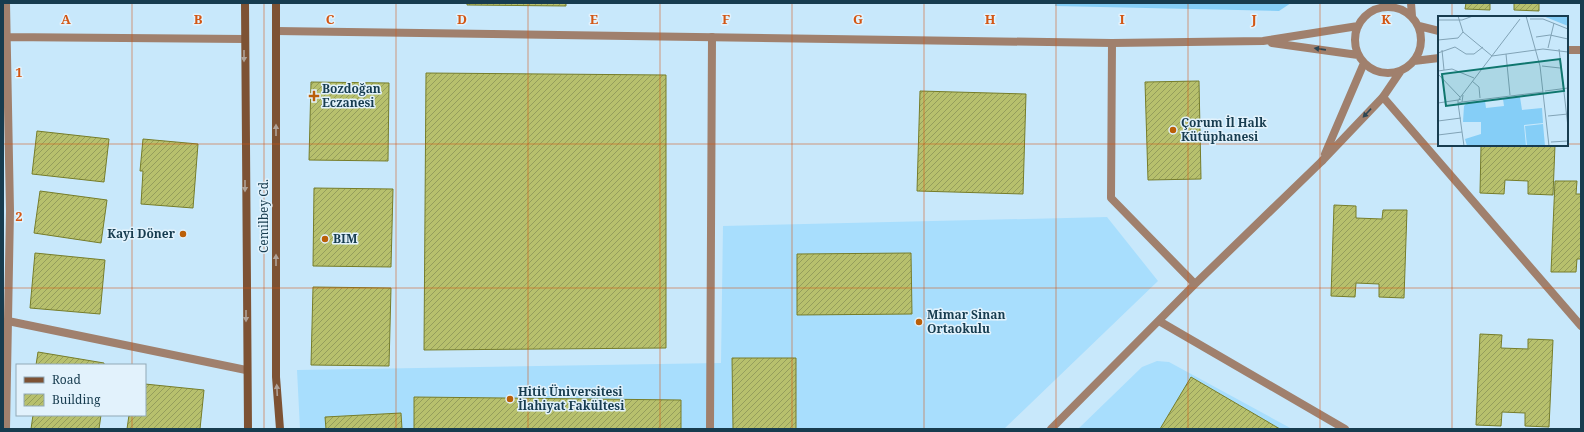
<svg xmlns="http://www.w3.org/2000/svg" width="1584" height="432" viewBox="0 0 1584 432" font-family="'Noto Serif',serif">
<defs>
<pattern id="building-hatch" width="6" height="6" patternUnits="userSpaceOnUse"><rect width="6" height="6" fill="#b7c06d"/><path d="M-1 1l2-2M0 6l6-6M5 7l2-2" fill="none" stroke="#949d5c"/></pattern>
</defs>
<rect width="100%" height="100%" fill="#c8e8fb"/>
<path fill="#a8defd" d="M1107 217 1158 281 1004 429H300L297 370 721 363 723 226Z
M1157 361 1169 362 1292 429H1078L1142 367Z"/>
<path fill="#85cef7" d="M1055 3H1291L1279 11 1055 6Z"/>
<path fill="url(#building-hatch)" stroke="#767d2a" d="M467 3H566V6L467 5Z
M1466 3H1490V10L1465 9Z
M1514 3H1539V11L1514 10Z
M426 73 666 75V348L424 350Z
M1199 81 1201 179 1148 180 1145 82Z
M311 82 389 83 388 161 309 160Z
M920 91 1026 94 1023 194 917 191Z
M37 131 109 139 104 182 32 174Z
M143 139 198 144 193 208 141 204 143 171H140Z
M1481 145H1555L1553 195 1528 194V181L1505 180 1504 194 1480 193Z
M1555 181H1577L1576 194H1581V259H1577L1576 272H1551Z
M314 188 393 189 391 267 313 266Z
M40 191 107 200 101 243 34 233Z
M1334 205 1356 206V218L1382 219 1383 210H1407L1404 298 1379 297V284L1356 283 1355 297 1331 296Z
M35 253 105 260 100 314 30 308Z
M911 253 912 314 797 315V254Z
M313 287 391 288 389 366 311 365Z
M1480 334 1502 335 1501 348 1528 349V339L1553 340 1549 427 1525 426V413L1502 412 1501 426 1476 425Z
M38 352 104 363V365H36Z
M732 358H796V429H733Z
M1191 377 1280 429H1160Z
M145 384 204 390 200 429H127L129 415H145Z
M414 397 681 400V429H414Z
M401 413 402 429H326L325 417Z
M33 415H101L99 429H31Z"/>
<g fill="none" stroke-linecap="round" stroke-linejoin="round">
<path stroke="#a0806d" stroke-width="8" d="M3 37 244 39
M1112 43 1111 198 1195 284
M1383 97 1581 326
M8 321 246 370
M1159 321 1345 429
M6 429 10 211 6 3
M710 429 712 37
M1051 429 1195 284 1322 161"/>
<path stroke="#a0806d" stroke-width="8" d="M1411 3 1412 16
M1355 40a33 33 0 1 1 66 0a33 33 0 1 1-66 0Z
M1419 26 1439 31
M276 31 1112 43 1263 41 1358 26
M1272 43 1358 55
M1567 50H1581
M1414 61 1439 58
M1325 154 1364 63
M1322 161 1383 97 1400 72"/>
<path stroke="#7d5234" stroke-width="8" d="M245 3 248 429
M276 3V377L280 429"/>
</g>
<defs><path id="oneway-solid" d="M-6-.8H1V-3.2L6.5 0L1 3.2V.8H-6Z"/></defs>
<g fill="#2c4654">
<use href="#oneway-solid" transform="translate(1320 49) rotate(-172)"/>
<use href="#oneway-solid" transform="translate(1367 113) rotate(133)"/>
</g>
<g fill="#b0a298">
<use href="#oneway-solid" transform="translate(244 56) rotate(90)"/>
<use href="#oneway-solid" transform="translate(276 130) rotate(-90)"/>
<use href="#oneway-solid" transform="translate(245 186) rotate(90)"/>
<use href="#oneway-solid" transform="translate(276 260) rotate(-90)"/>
<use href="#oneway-solid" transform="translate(246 316) rotate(90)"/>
<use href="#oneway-solid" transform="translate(277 390) rotate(-93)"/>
</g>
<path fill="none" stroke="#d35613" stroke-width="1" stroke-opacity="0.55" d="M132 3V365M264 3V429M396 3V429M528 3V429M660 3V429M792 3V429M924 3V429M1056 3V429M1188 3V429M1320 3V429M1452 3V17M3 144H1439M1567 144H1581M1452 145V429M3 288H1581M132 415V429"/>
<g fill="#bb5f08" stroke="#e2f2fc" stroke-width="1.5">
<path d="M312 90h4v4h4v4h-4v4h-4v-4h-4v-4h4z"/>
<circle cx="1173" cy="130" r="4"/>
<circle cx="183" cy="234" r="4"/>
<circle cx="325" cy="239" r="4"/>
<circle cx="919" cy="322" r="4"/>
<circle cx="510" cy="399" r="4"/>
</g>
<g text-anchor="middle" stroke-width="3" stroke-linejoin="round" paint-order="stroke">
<g font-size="12" font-weight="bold" fill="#173c4f" stroke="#e2f2fc" text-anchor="start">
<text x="322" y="93">Bozdoğan<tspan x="322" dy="14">Eczanesi</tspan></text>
<text x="1181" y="127">Çorum İl Halk<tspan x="1181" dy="14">Kütüphanesi</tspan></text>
<text x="175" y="238" text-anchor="end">Kayi Döner</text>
<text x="333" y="243">BIM</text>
<text x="927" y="319">Mimar Sinan<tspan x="927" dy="14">Ortaokulu</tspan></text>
<text x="518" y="396">Hitit Üniversitesi<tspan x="518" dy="14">İlahiyat Fakültesi</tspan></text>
</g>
<g font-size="12" fill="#173c4f" stroke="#e2f2fc">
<text transform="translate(264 216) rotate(-90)" y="4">Cemilbey Cd.</text>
</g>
</g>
<g transform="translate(1438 16)">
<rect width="130" height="130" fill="#c8e8fb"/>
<path d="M105 0H127L130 2V10ZM82 81 84 94 104 92 105 107 86 109 88 130H29L27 123 43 118V106H25L26 90 30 86 47 85 48 92 66 90 65 83ZM105 108 107 130H89L87 110Z" fill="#85cef7"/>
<path fill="none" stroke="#81a3b6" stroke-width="1" d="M20 0 25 16 54 40 105 33 130 36M88 0 102 50 111 130M92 3H105L130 13M0 4H24L35 0M98 21 112 19 130 23M0 24 20 22 25 16M110 32 116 7M121 33 130 111M4 34 6 54M0 37 17 31 28 38H36L45 31M68 38 72 79M104 50 122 52M0 55 14 53 36 62M0 58 22 81M34 65 41 71 42 82M107 75 130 72M21 83 82 3M23 83 20 84V87L24 86 25 79M24 86 105 76M0 87 20 84M20 87 26 130M110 100 130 98M0 105 23 102M0 119 24 116M113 126 130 125"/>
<path fill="#0f766e" fill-opacity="0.15" stroke="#0f766e" stroke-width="2" d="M122 43 126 75 8 90 4 58Z"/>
<rect width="130" height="130" fill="none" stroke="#173c4f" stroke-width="2"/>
</g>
<g font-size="13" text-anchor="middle" font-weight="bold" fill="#d35613" stroke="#e2f2fc" stroke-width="3" stroke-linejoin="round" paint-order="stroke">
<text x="66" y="24">A</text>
<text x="198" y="24">B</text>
<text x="330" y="24">C</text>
<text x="462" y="24">D</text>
<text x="594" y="24">E</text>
<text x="726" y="24">F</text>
<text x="858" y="24">G</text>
<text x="990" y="24">H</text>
<text x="1122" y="24">I</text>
<text x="1254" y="24">J</text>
<text x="1386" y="24">K</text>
<text x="19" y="77">1</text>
<text x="19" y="221">2</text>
</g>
<rect width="1584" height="432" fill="none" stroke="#173c4f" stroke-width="8"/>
<rect x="16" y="364" width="130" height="52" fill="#e2f2fc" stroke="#91a9b7"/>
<rect x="24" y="377" width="20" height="6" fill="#7d5234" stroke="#91a9b7"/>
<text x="52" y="384" font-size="12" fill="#173c4f">Road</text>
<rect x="24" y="394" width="20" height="12" fill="url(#building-hatch)" stroke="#91a9b7"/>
<text x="52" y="404" font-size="12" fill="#173c4f">Building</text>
</svg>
